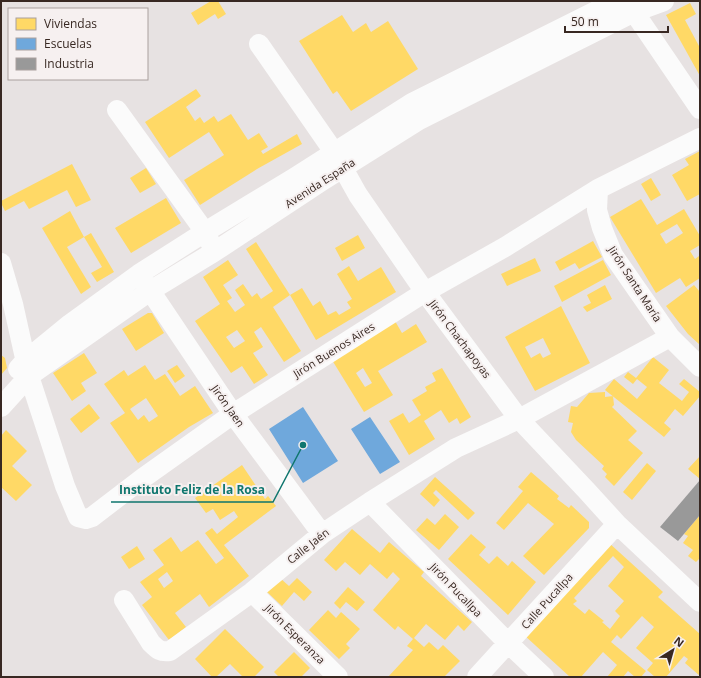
<svg xmlns="http://www.w3.org/2000/svg" width="701" height="678" viewBox="0 0 701 678" font-family="'Open Sans',sans-serif">
<rect width="100%" height="100%" fill="#e7e2e2"/>
<path fill="#ffd966" fill-rule="evenodd" d="M211 1H218L226 14 218 19 215 14 198 25 191 13Z
M690 3 696 14 685 20 699 46 700 45V76L666 15Z
M342 15 353 32 366 23 371 32 388 21 418 69 351 111 337 91 333 94 299 41Z
M196 89 201 96 186 107 195 121 200 117 204 123 214 116 218 122 231 114 248 140 259 133 268 147 261 151 263 154 297 134 302 144 257 169 200 205 184 180 224 155 209 132 169 158 145 122Z
M700 151V194L687 201 672 175 689 165 685 159Z
M72 164 91 200 76 207 67 190 29 209 24 201 5 211 1 203V201Z
M146 168 156 184 140 193 130 178Z
M651 178 661 195 651 201 641 184Z
M166 198 181 223 131 253 115 228Z
M641 199 657 225 684 209 700 236V245L690 251 695 259 699 256 700 258V278L686 287 680 278 656 293 610 217ZM677 224 683 233 666 244 660 234Z
M70 211 84 237 91 233 114 272 97 282 91 273 102 267 84 237 67 247 91 287 81 294 42 228Z
M358 235 365 248 342 261 335 248Z
M593 241 602 257 579 269 575 263 560 271 555 262Z
M256 242 290 295 302 288 313 306 320 301 328 315 336 311 339 315 351 308 347 302 352 299 337 274 349 266 358 281 381 267 396 292 316 340 290 295 273 307 301 351 284 362 261 327 254 332 263 347 253 353 268 375 254 384 242 366 231 373 195 321 220 304 203 277 228 260 238 275 223 285 232 298 227 301 235 312 245 305 235 290 243 284 252 297 257 293 261 299 273 291 246 249ZM237 330 245 341 234 348 226 337Z
M535 258 541 271 507 286 501 274Z
M603 260 611 275 562 302 554 286Z
M605 285 612 299 587 312 583 307 591 303 587 295Z
M694 285 700 292V345L688 334 666 306Z
M561 306 590 363 535 391 505 337ZM543 338 551 354 543 358 540 353 531 358 525 347Z
M148 313H152L164 333 136 351 122 329Z
M395 321 402 333 416 324 427 342 378 371 393 395 364 412 332 360ZM363 368 372 383 365 387 356 373Z
M84 353 97 373 81 383 86 391 72 401 53 373Z
M1 355 5 358 7 368 1 375Z
M653 357 669 370 659 383 682 401 689 392 679 384 684 379 700 392V396L683 416 675 409 664 423 671 429 664 437 605 390 614 379 637 399 647 387 637 379 633 384 624 377 628 372 636 378Z
M145 365 155 380 165 374 180 396 195 386 213 413 189 427 138 463 110 423 125 413 104 384 124 370 128 376ZM146 398 158 416 149 422 144 415 138 420 130 409Z
M177 365 185 376 175 383 167 371Z
M442 368 471 417 460 424 457 418 449 423 441 410 424 421 435 439 409 455 389 421 403 413 409 423 421 415 412 400 427 391 425 387 436 381 432 373Z
M605 392V397L613 396 614 405 612 407 637 431 628 440 643 453 614 486 605 477 607 474 602 469 604 466 576 440 571 432 573 423 568 422 571 406 577 407 589 393Z
M89 404 100 418 81 433 70 419Z
M6 430 27 451 12 466 32 485 16 501 1 487V436Z
M700 456V479L688 469Z
M647 463 656 471 632 500 623 492Z
M242 465 265 499 268 496 276 506 224 545 249 576 209 607 200 594 175 613 186 627 169 640 142 605 152 597 140 582 164 565 153 550 171 537 181 552 198 540 216 564 224 558 205 533 212 528 217 534 238 517 234 511 220 520 213 509 206 513 195 498ZM167 572 173 581 164 588 158 579Z
M531 472 559 496 557 499 569 508 571 505 589 522V528L544 575 523 556 554 524 528 503 504 530 496 523 523 491 518 487Z
M435 477 475 513 468 520 436 490 433 493 440 500 434 507 420 494Z
M445 514 459 527 439 550 416 530 427 518 435 525Z
M700 515V558L696 562 688 556 693 550 683 543 688 536 684 534Z
M352 529 380 553 389 542 424 572 421 576 472 622 464 631 458 625 445 640 426 624 414 638 424 647 429 642 438 650 443 645 460 661 444 677H388L413 650 407 646 413 639 398 626 395 630 373 610 400 579 393 572 387 579 370 564 360 575 345 562 336 571 324 560Z
M471 534 486 547 479 555 489 564 497 556 508 566 512 561 536 582 508 615 448 559Z
M608 542 663 592 658 597 700 634V676L685 663 688 659 684 656 666 677H655L647 670 653 663 636 648 654 627 642 616 621 639 617 635 611 642 646 671 641 677H635L628 671 623 677H607L617 665 603 652 581 677H570L524 635ZM613 556 624 567 608 586 624 601 615 611 620 616 610 629 602 622 604 621 589 609 585 614 573 604 577 601 574 598Z
M137 546 145 559 129 569 121 557Z
M280 578 289 586 297 578 312 592 304 601 294 592 282 606 267 592Z
M348 587 365 602 357 611 346 602 340 609 334 603Z
M328 610 336 618 341 612 360 629 346 644 350 648 339 659 309 630Z
M225 629 264 667 254 677H243L230 664 216 677H212L195 659Z
M294 652 310 668 301 677H279L274 672Z"/>
<path fill="#6fa8dc" d="M303 407 338 461 303 483 269 429Z
M370 417 400 462 380 474 351 429Z"/>
<path fill="#999" d="M700 480V515L678 541 660 527Z"/>
<g fill="none" stroke-linecap="round" stroke-linejoin="round">
<path stroke="#fbfbfb" stroke-width="20" d="M629 1 634 12 700 109
M259 44 334 152 358 195 425 292 519 419 587 491 617 524 700 602
M117 110 205 232 211 244
M598 189 597 210 602 228 613 255 670 337 700 367
M1 263 13 304 29 376 65 486 78 517 86 519 92 517 143 478 233 414 425 292 505 247 598 189 700 138
M143 280 233 414 322 534
M18 369 26 360 70 324 139 274 205 232 294 178 412 103 616 1
M1 407 29 376 150 291 214 252 322 181 419 120 634 12 664 1
M370 502 508 643 544 677
M252 592 338 677
M124 600 151 643C158 650 160 652 170 651L252 592 322 534 370 502 456 448 519 419 670 337
M477 677 617 524"/>
</g>
<g text-anchor="middle" stroke-width="4" stroke-linejoin="round" paint-order="stroke">
<g font-size="11" fill="#382822" stroke="#f6f0f0">
<text transform="translate(320 183) rotate(-33)" y="4">Avenida España</text>
<text transform="translate(635 284) rotate(57)" y="4">Jirón Santa María</text>
<text transform="translate(460 339) rotate(53)" y="4">Jirón Chachapoyas</text>
<text transform="translate(334 350) rotate(-32)" y="4">Jirón Buenos Aires</text>
<text transform="translate(228 406) rotate(55)" y="4">Jirón Jaen</text>
<text transform="translate(308 546) rotate(-38)" y="4">Calle Jaén</text>
<text transform="translate(456 590) rotate(46)" y="4">Jirón Pucallpa</text>
<text transform="translate(547 601) rotate(-48)" y="4">Calle Pucallpa</text>
<text transform="translate(295 634) rotate(45)" y="4">Jirón Esperanza</text>
</g>
</g>
<path fill="none" stroke="#0f766e" stroke-width="1.5" d="M303 445L273 502H111"/>
<circle fill="#0f766e" stroke="#f6f0f0" stroke-width="1.5" cx="303" cy="445" r="4"/>
<g font-size="12" text-anchor="middle" font-weight="bold" fill="#0f766e" stroke="#f6f0f0" stroke-width="4" stroke-linejoin="round" paint-order="stroke">
<text x="192" y="494">Instituto Feliz de la Rosa</text>
</g>
<rect width="701" height="678" fill="none" stroke="#382822" stroke-width="4"/>
<rect x="8" y="8" width="140" height="72" fill="#f6f0f0" stroke="#aaa09e"/>
<rect x="16" y="18" width="20" height="12" fill="#ffd966" stroke="#aaa09e"/>
<text x="44" y="28" font-size="12" fill="#382822">Viviendas</text>
<rect x="16" y="38" width="20" height="12" fill="#6fa8dc" stroke="#aaa09e"/>
<text x="44" y="48" font-size="12" fill="#382822">Escuelas</text>
<rect x="16" y="58" width="20" height="12" fill="#999999" stroke="#aaa09e"/>
<text x="44" y="68" font-size="12" fill="#382822">Industria</text>
<g transform="translate(673 650) rotate(37)" stroke="#f6f0f0" stroke-width="3" paint-order="stroke">
<path d="M0-3L7 15L0 10L-7 15Z" fill="#382822"/>
<text y="-6" font-size="11" font-weight="bold" text-anchor="middle" fill="#382822">N</text>
</g>
<path d="M565 26v6h103v-6" fill="none" stroke="#382822" stroke-width="2"/>
<text x="571" y="26" font-size="12" fill="#382822" stroke="#f6f0f0" stroke-width="3" paint-order="stroke">50 m</text>
</svg>
